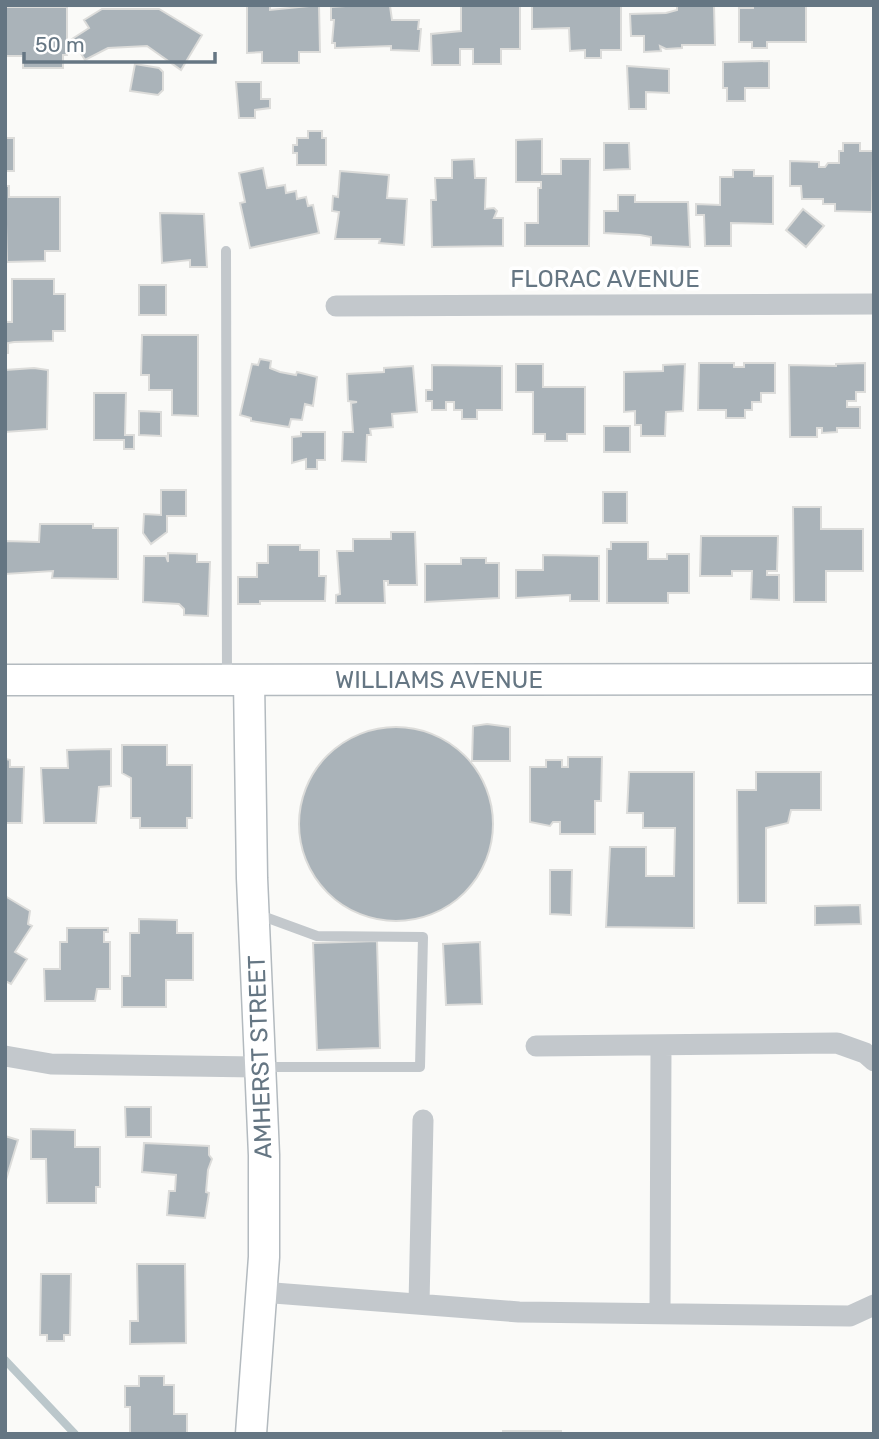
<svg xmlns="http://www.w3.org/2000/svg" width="879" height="1439" viewBox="0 0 879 1439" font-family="Rubik,sans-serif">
<rect width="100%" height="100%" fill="#fafaf8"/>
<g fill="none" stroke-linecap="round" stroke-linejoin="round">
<path stroke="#bbc7cb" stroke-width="8" d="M5 1360 75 1434"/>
</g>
<path fill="#aab3b9" stroke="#dcdcda" stroke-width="2" d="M247 5H270V10L319 5 320 52H299V63H262V52L247 53Z
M360 5 390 6 392 20H419L418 29H421L419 51 391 50V46L335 48V43H332L334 20H331V7Z
M461 5H520V49H501V64H473V49H460V65H432L431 34 461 31Z
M532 5H621V50H601V58H585V50L570 51 569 28 532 29Z
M677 5H714L715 45H682V48L666 49 660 46 661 51 644 52V36H631L630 14 666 13 677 10Z
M753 5H806V42H767V48H752V42H739V8H753Z
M5 7H67V55H63V68H23V56H5Z
M102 9H159L202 35 181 70 147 46 108 48 85 60 72 39 89 28 84 20Z
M769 61V88H745V101H727V88H723V62Z
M135 64 159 68 163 72V90L158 95 130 91Z
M627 66 669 69V93L646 92V109H629Z
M236 82H261V99H270V108L255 110V118H239Z
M308 131H322V138H326V165H297V153H293V145H297V138H308Z
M5 138H14V171H5Z
M542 139V174H561V159H590L589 246H525V223H538V188H541V182H516V140Z
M604 143H629L630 169 604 170Z
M843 143H860V151H873L872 212 835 211V204H823V199H802L801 186H790V161L819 162V167H825L828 163H839V151H843Z
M474 159 475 178H486L485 209 494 208 497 211 494 218H503V246L432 247 431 200H436L435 178H452V160Z
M263 168 267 188 285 185 286 193 296 191 297 199 306 197 308 206 313 205 319 233 250 248 240 203 245 202 239 173Z
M733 170H754V176H773V224L731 223V246H705L704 215H696V204L720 205V177H733Z
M340 171 389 175 387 198 407 199 404 245 379 243 380 239H335L339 212 332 211 333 196 338 197Z
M5 186H9V197H60V251H45V261L7 262Z
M618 195H635V202H688L690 247 651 245V237L640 235 604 233V211H618Z
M803 209 824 226 806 247 786 230Z
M160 213 204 214 207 267H190V260L162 263Z
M12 279H54V294H65V331H53V341L14 342 8 343V353H5V322H12Z
M139 285H166V315H139Z
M142 335H198V416L172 415V390H149V375H141Z
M260 359 271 361 270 368 280 372 296 375 297 372 317 377 313 406 305 404 302 420 291 419 289 427 251 421V418L240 415 252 364 258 365Z
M699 363H734V367H744V363H775V393H761V402H752V410H745V418H726V410H698Z
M865 363V392H856V401H847V407H860V428H837V432L822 433V428H817V437H790L789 365 836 366V364Z
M516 364H543V387H585V434H567V441H545V434H533V392H516Z
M685 364 683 411 666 412 665 436H641V425H635V411L624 412V372L663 371V365Z
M432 365 502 366V410H477V419H462V410H454V402H446V410H432V401H426V390H432Z
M413 366 417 412 392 414 393 427 370 429 371 435H367L366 462 342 461 343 432H353L351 403 357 402 348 401 347 374 384 372V368Z
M34 368 48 370 47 429 5 432V370Z
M94 393H126L125 435H134V449H124V440H94Z
M139 411 161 412V436L139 435Z
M604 426H630V452H604Z
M301 432H325V460H317V469H306V459L292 463V437L301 436Z
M161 490H186V516H167V532L151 544 143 533 144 514 161 515Z
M603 492H627V523H603Z
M793 507H821V529H863V571H826V602H794Z
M40 524H93V528H118V579L52 578 53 571 5 574V541L39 542Z
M391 532H415L417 585H388V581H384L385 603H336V595L340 594 337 551H353V539H391Z
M701 536H778L777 571H767V575H779V600L751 599 752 571H732V576H700Z
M611 542H648V559H667V554H689V593H668V603H607V549H611Z
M268 545H300V550H319V576H326L325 601H260V604H238V577H257V563H268Z
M168 553 197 554V562H210L208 616 184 615V609L179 604 143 602 144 556H166L168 562Z
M543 555 599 556V601H570V595L516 598V570H543Z
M461 558H486V563H499V598L425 602V564H461Z
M487 724 510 727V761H472L473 726Z
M299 824a97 97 0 1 1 194 0a97 97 0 1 1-194 0Z
M122 745H167V765H192V818H187V828H140V818H131V778L122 773Z
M111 749V786L99 787 96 823H44L41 768H68L67 750Z
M5 755 6 759 10 760V767H24L22 823H5Z
M568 757H602L601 801H595V834H560V822H553L550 826 530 822V767H546V760H562V767H568Z
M629 772H694V928L606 927 610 847H646V876H674L675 828H643V813H627Z
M756 772H821V810H791L788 823 766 828V903H738L737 790H756Z
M550 870H572L571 915 550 914Z
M5 896 30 911 28 924 32 926 15 952 27 959 11 984 5 981Z
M860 905 861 924 815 925V906Z
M139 919 177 920V933H193V980H166V1007H122V976H130V933H139Z
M67 928H108V932H104V942H110V989H97L95 1001H45L44 969H60V942H67Z
M377 941 380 1048 317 1050 313 943Z
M480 942 482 1004 446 1005 443 944Z
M125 1107H151V1137H126Z
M31 1129 75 1130V1147H100V1187H96V1203H47L46 1159H31Z
M5 1136 18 1140 5 1183Z
M144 1143 209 1146V1155L212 1159 208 1170 206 1192 209 1193 205 1218 167 1215 169 1191H175L176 1175 142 1172Z
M137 1264H185L186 1343 130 1344V1321H138Z
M41 1274H71L70 1335H64V1341H47V1335H40Z
M139 1376H164V1385H174V1414H187V1434H130V1407H125V1386H139Z
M503 1431H561V1434H503Z"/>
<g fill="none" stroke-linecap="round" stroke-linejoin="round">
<defs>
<path id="secondary" d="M5 680 874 679
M249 680 252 878 264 1155V1257L251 1434"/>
</defs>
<use href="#secondary" stroke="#b3babf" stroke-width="33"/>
<path stroke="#c3c8cc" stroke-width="10" d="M226 251 227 679
M254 913 317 936 423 937 420 1067H263"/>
<path stroke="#c3c8cc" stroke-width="21" d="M336 306 874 304
M536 1046 837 1043 865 1053 874 1061
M5 1056 51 1064 260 1067
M261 1292 519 1312 850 1316 874 1305
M419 1304 423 1120
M660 1313 661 1045"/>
<use href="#secondary" stroke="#fff" stroke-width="30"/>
</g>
<g text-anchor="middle" stroke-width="7" stroke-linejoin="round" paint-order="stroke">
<g font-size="24" fill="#657683" stroke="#fff">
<text x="605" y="287">FLORAC AVENUE</text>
<text x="439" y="688">WILLIAMS AVENUE</text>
<text transform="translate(260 1057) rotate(-92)" y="8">AMHERST STREET</text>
</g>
</g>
<rect width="879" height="1439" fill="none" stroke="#657683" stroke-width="14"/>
<path d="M24 52v10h191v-10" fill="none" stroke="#657683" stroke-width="3.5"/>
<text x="35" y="52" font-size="21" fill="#657683" stroke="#ffffff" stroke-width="5" paint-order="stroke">50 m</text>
</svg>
